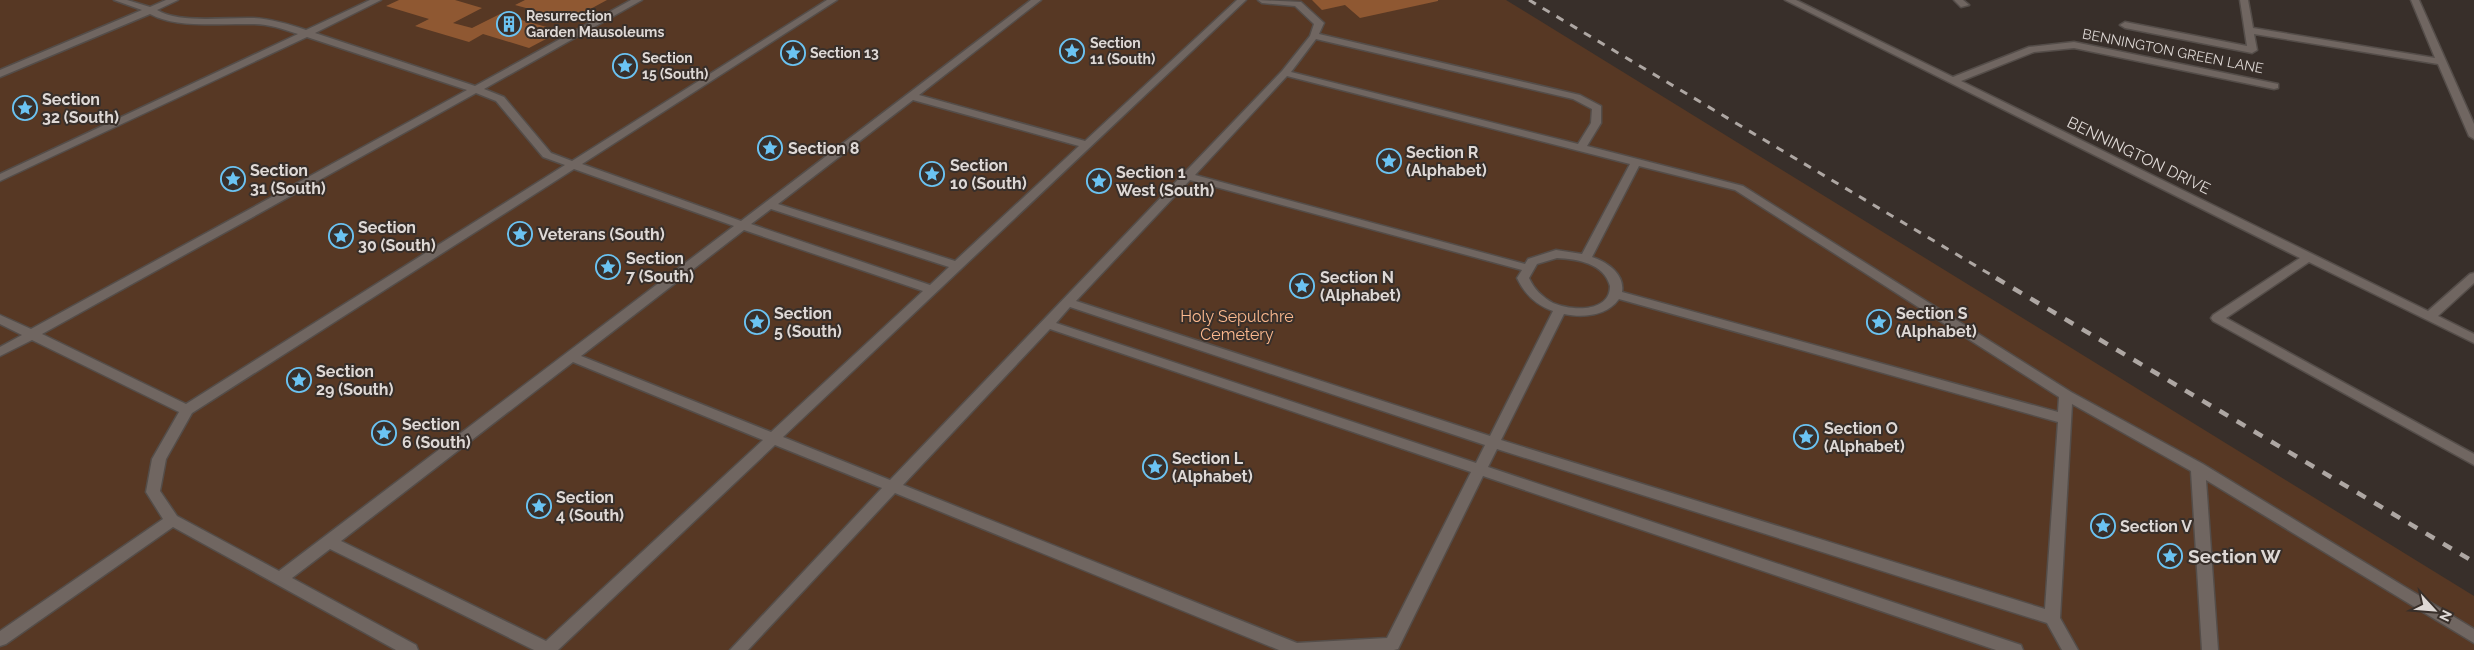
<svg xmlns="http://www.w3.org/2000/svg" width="2474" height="650" viewBox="0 0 2474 650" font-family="Raleway,sans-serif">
<rect width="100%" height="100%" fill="#382f2a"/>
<path fill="#573824" d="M0 0H1506L2474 596V650H0Z"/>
<path fill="#8f5832" d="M399 0H455L482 8 453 23 472 28 500 14 561 31 529 48 483 34 469 42 415 26 429 19 386 6Z
M525 0H607L570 20 515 5Z
M1312 0H1438V1L1360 18 1345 5 1322 10Z"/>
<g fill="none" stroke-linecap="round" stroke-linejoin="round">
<defs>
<path id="minor" d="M114 0H127L150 7 166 0H178L157 10C180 24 226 17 253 18 271 19 288 24 306 30L370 0H381L315 33 475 86 631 0H642L484 89 504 97 551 153 572 161 827 0H837L582 164 741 221 1031 0H1041L919 95 1085 141 1237 0H1246L783 437 890 480 1282 71 1310 36 1314 24 1295 6 1262 3 1258 0 1301 2 1324 23 1319 34 1580 95 1601 106V123L1587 146 1743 186 2071 392 2203 464 2474 629V643L2206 480 2218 650H2202L2191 471 2072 404 2060 618 2078 650H2062L2047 623 1497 449 1488 467 2021 645 2023 650H1996L1483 476 1398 649 1394 650H1279L895 493 748 650H730L882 488 775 445 558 650H534L330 549 292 578 416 645 418 650H396L173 527 6 644 0 646V631L163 519 146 492 152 459 179 412 32 340 0 356V347L22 335 0 324V315L31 329 467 90 307 37 0 181V174L298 34C283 29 269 24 253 24 222 23 177 29 150 14L0 77V70L142 10ZM1316 39 1573 99 1592 109 1591 123 1578 144 1291 72ZM1287 76 1630 164 1582 254 1556 250 1528 259 1525 264 1195 175ZM476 93 496 101 543 157 565 165 186 404 42 334ZM913 100 1079 146 955 261 778 204ZM1639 166 1735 190 2059 397 2058 412 1622 292C1625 274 1607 262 1592 257ZM574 169 734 226 279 571 177 516 160 491 166 459 192 413ZM1190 180 1522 270 1517 278C1525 295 1536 305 1553 311L1490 436 1076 301ZM771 209 949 267 930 285 751 224ZM744 230 923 291 771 432 581 356ZM1557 258C1577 259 1604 263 1610 286 1610 313 1571 311 1553 303 1542 297 1534 289 1529 278L1537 264ZM1619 299 2058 422 2045 609 1501 440 1564 314C1583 318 1607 316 1619 299ZM1070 307 1485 445 1476 463 1056 323ZM1050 329 1471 472 1387 638 1297 643 903 485ZM573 362 763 440 546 641 341 541Z
M1785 0H1796L1953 77 2029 47 2074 42 2278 84V88L2274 89 2074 48 2034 52 1961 81 2428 311 2470 274 2474 273V283L2438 316 2474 334V343L2309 262 2226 318 2474 454V465L2213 321 2211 318 2213 315 2300 258Z
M1954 0H1963L1969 5 1961 7Z
M2240 0H2248L2253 28 2435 58 2411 0H2419L2474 124V139L2469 136 2438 64 2254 34 2257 50 2252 53 2125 28 2120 25 2125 22 2247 46Z"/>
</defs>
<use href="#minor" stroke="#544d49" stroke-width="3"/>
<use href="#minor" fill="#706661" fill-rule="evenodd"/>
<path stroke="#aea7a3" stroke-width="3" stroke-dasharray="8 8" stroke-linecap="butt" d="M1529 0 1998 279"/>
<path stroke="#aea7a3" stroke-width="4.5" stroke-dasharray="10 10" stroke-linecap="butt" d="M1996 278 2474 562"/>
</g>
<defs>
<symbol id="building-ring" viewBox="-11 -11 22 22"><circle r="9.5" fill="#382f2a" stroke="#6bc3f2" stroke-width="1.5"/><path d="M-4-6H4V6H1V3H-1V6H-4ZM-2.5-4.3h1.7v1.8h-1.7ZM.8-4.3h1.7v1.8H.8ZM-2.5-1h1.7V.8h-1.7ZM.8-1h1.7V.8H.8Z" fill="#6bc3f2"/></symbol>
<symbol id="sight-ring" viewBox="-11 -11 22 22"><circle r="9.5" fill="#382f2a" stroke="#6bc3f2" stroke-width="1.5"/><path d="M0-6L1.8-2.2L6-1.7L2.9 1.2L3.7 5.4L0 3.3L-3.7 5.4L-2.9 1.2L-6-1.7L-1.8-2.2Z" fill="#6bc3f2"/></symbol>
</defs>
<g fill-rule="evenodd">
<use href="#building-ring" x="495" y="10" width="28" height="28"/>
<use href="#sight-ring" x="1058" y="37" width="28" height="28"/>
<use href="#sight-ring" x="779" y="39" width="28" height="28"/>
<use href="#sight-ring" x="611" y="52" width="28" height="28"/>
<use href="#sight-ring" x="11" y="94" width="28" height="28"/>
<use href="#sight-ring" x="756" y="134" width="28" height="28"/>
<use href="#sight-ring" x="1375" y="147" width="28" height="28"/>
<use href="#sight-ring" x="918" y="160" width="28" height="28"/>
<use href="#sight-ring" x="219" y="165" width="28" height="28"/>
<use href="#sight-ring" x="1085" y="167" width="28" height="28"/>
<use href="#sight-ring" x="506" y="220" width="28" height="28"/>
<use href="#sight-ring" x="327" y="222" width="28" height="28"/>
<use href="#sight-ring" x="594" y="253" width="28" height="28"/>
<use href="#sight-ring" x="1288" y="272" width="28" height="28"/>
<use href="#sight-ring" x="743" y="308" width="28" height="28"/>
<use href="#sight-ring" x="1865" y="308" width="28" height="28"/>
<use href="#sight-ring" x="285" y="366" width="28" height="28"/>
<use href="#sight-ring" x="370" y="419" width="28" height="28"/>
<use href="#sight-ring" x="1792" y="423" width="28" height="28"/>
<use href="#sight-ring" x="1141" y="453" width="28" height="28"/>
<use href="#sight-ring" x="525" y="492" width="28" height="28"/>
<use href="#sight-ring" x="2089" y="512" width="28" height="28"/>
<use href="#sight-ring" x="2156" y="542" width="28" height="28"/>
</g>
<g text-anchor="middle" stroke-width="4" stroke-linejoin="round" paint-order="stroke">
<g font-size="14" font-weight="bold" fill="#ded8d5" stroke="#382f2a" text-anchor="start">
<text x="526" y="21">Resurrection<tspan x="526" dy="16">Garden Mausoleums</tspan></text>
<text x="1090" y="48">Section<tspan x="1090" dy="16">11 (South)</tspan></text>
<text x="810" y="58">Section 13</text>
<text x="642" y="63">Section<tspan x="642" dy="16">15 (South)</tspan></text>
</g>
<g font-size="14" fill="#ded8d5" stroke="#382f2a">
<text transform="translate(2173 51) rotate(11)" y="5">BENNINGTON GREEN LANE</text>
</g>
<g font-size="16" font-weight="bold" fill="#ded8d5" stroke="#382f2a" text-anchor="start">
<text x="42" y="105">Section<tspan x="42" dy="18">32 (South)</tspan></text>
<text x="788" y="154">Section 8</text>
<text x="1406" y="158">Section R<tspan x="1406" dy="18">(Alphabet)</tspan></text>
<text x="950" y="171">Section<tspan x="950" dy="18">10 (South)</tspan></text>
<text x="250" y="176">Section<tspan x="250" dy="18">31 (South)</tspan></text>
<text x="1116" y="178">Section 1<tspan x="1116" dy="18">West (South)</tspan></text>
<text x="358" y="233">Section<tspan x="358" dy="18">30 (South)</tspan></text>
<text x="538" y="240">Veterans (South)</text>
<text x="626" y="264">Section<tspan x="626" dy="18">7 (South)</tspan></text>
<text x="1320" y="283">Section N<tspan x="1320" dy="18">(Alphabet)</tspan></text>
<text x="774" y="319">Section<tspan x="774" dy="18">5 (South)</tspan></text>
<text x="1896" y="319">Section S<tspan x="1896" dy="18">(Alphabet)</tspan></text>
<text x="316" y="377">Section<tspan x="316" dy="18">29 (South)</tspan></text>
<text x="402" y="430">Section<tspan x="402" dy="18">6 (South)</tspan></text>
<text x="1824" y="434">Section O<tspan x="1824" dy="18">(Alphabet)</tspan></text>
<text x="1172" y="464">Section L<tspan x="1172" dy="18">(Alphabet)</tspan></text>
<text x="556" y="503">Section<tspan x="556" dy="18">4 (South)</tspan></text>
<text x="2120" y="532">Section V</text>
</g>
<g font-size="16" fill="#ded8d5" stroke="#382f2a">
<text transform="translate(2139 155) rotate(26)" y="6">BENNINGTON DRIVE</text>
</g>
<g font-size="16" fill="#fcb98e" stroke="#382f2a">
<text x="1237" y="322">Holy Sepulchre<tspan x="1237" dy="18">Cemetery</tspan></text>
</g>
<g font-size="19" font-weight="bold" fill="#ded8d5" stroke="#382f2a" text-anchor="start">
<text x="2188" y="563">Section W</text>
</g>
</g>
<g transform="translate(2434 610) rotate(116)" stroke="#382f2a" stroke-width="4" paint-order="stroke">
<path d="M0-4L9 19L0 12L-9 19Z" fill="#ded8d5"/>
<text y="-8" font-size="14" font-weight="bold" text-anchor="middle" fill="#ded8d5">N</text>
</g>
</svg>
